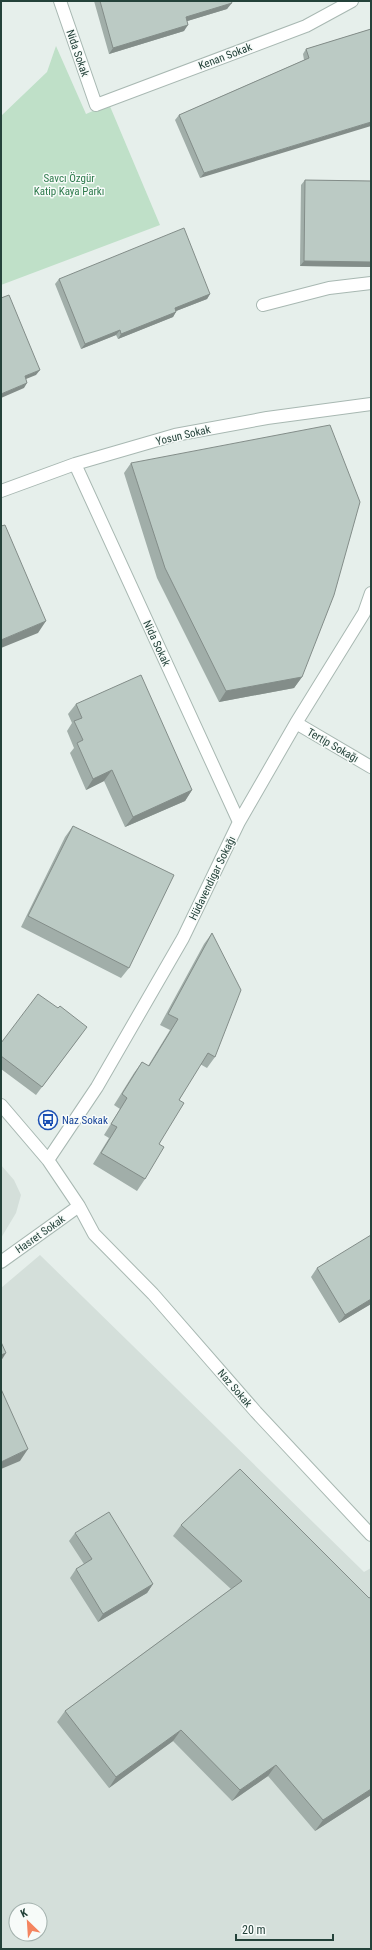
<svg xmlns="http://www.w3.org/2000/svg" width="372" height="1950" viewBox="0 0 372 1950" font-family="'Roboto Condensed',sans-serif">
<rect width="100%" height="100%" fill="#e6efeb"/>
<path fill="#d4dfda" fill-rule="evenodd" d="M1 1165 14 1180 21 1195 16 1213 1 1238Z
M40 1255 364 1572 371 1568V1949H1V1288ZM16 1910H40V1934H16Z"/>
<path fill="#bfe0c8" d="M56 46 86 114 109 104 160 225 1 285V116L47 72Z"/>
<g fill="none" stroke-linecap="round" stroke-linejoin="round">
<defs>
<path id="service" d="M263 305 329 288 371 283"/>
<path id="minor" d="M60 1 96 105 306 26 352 1
M75 464 239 822
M1 491 75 464 175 435 267 418 371 404
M296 723 371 767
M1 1105 48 1160 79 1206 94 1234 153 1294 256 1412 371 1535
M48 1160 97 1087 183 938 239 822 296 723 364 613 371 593
M1 1262 79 1206"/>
</defs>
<use href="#service" stroke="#a8b8b2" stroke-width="14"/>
<use href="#minor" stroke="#a8b8b2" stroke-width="14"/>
<use href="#service" stroke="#fff" stroke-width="12"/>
<use href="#minor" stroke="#fff" stroke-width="12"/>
</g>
<path fill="#a1aea9" d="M94 1H231L227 9 187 21 184 31 109 54Z
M371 29 200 178 175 120 179 115 304 60 303 54 306 49Z
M305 180 371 181V267L300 266 301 185Z
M59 279 210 294 207 299 176 311 173 317 118 339 116 335 81 349 55 284Z
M131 463 302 677 294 688 219 702 157 578 124 473Z
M76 704 192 790 185 801 125 827 104 781 86 790 70 753 74 748 67 731 72 723 68 714Z
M73 826 129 968 121 978 21 927 65 837Z
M212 933 215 1057 207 1068 200 1064 179 1100 159 1144 145 1179 137 1191 93 1164 109 1138 104 1135 120 1109 114 1105 134 1073 142 1062 148 1066 170 1030 160 1025 204 944Z
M81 1035 36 1095 1 1069V1043Z
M317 1268 371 1304 339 1323 311 1277Z
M240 1469 371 1795 315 1831 268 1776 232 1801 173 1741 109 1788 57 1722 65 1711 231 1589 173 1536 181 1525Z
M75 1533 153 1584 147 1593 98 1622 70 1578 76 1569 84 1564 69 1541Z"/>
<path fill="#838d89" d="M232 3 227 9 181 23 186 17Z
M188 25 184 31 109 54 113 48Z
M371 122V126L200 178 204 173Z
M304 261 371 262V267L300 266Z
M210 294 207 299 171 313 175 308Z
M176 312 173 317 118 339 121 334Z
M120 330 116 335 81 349 85 344Z
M40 370 36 375 21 381 25 376Z
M27 383 24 388 1 398V394Z
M46 621 38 633 1 648V640Z
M302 677 294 688 219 702 226 691Z
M112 770 104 781 86 790 93 779Z
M192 790 185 801 125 827 133 817Z
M371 1299V1304L339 1323 345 1315Z
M6 1353 1 1361V1355Z
M28 1449 20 1461 1 1469V1462Z
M153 1584 147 1593 98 1622 103 1614Z
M181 1730 173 1741 109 1788 116 1777Z
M276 1765 268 1776 232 1801 240 1790Z
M371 1789V1795L315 1831 323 1820Z"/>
<path fill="#bbcac4" stroke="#838d89" d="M100 1H231L232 3 186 17 188 25 113 48Z
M371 29V122L204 173 179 115 309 58 306 49Z
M305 180 371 181V262L304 261Z
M184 228 210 294 175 308 176 312 121 334 120 330 85 344 59 279Z
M9 295 40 370 25 376 27 383 1 394V298Z
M330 425 360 502 334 595 302 677 226 691 165 568 131 463Z
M5 525 46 621 1 640V526Z
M141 675 192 790 133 817 112 770 93 779 77 743 83 740 74 721 82 718 76 704Z
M73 826 174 875 129 968 28 916Z
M212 933 241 990 215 1057 208 1053 179 1100 184 1103 159 1144 164 1147 145 1179 101 1153 117 1127 111 1124 127 1098 122 1094 142 1062 149 1066 178 1019 168 1014Z
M38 994 58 1008 60 1006 87 1027 42 1087 1 1056V1043Z
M371 1235V1299L345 1315 317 1268Z
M1 1342 6 1353 1 1355Z
M1 1389 28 1449 1 1462Z
M240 1469 369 1598 371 1597V1789L323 1820 276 1765 240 1790 181 1730 116 1777 65 1711 242 1581 181 1525Z
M109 1512 153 1584 103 1614 76 1569 92 1559 75 1533Z"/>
<defs>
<symbol id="bus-ring" viewBox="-11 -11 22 22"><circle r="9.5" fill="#f7fbf9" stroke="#1a4fb4" stroke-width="1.5"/><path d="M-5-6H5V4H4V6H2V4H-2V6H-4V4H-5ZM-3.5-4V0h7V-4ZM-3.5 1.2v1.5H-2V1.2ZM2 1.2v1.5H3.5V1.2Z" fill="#1a4fb4"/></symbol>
</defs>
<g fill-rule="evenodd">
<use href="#bus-ring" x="37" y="1109" width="22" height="22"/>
</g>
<g text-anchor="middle" stroke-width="3" stroke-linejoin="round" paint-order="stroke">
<g font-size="11" fill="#24423a" stroke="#f7fbf9">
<text transform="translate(78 53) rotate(71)" y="4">Nida Sokak</text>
<text transform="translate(225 56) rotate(-21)" y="4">Kenan Sokak</text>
<text transform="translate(183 435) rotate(-13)" y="4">Yosun Sokak</text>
<text transform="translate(157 643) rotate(65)" y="4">Nida Sokak</text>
<text transform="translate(333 745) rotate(30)" y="4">Tertip Sokağı</text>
<text transform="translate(212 878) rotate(-64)" y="4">Hüdavendigar Sokağı</text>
<text transform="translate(40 1234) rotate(-35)" y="4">Hasret Sokak</text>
<text transform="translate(235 1388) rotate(49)" y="4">Naz Sokak</text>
</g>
<g font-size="11" fill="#2d7a4b" stroke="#f7fbf9">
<text x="69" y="182">Savcı Özgür<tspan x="69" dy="13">Katip Kaya Parkı</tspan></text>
</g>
<g font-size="11" fill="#164399" stroke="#f7fbf9" text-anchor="start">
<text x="62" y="1124">Naz Sokak</text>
</g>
</g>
<rect width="372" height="1950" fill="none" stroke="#24423a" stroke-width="4"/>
<g transform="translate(28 1922) rotate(335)"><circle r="19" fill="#f7fbf9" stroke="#a3b1ad"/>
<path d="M0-3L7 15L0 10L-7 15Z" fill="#f4845f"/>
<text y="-6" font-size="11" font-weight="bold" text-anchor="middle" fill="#24423a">K</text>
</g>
<path d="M236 1934v6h97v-6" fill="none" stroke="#24423a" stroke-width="2"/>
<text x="242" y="1934" font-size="12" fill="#24423a" stroke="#f7fbf9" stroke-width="3" paint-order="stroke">20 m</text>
</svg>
